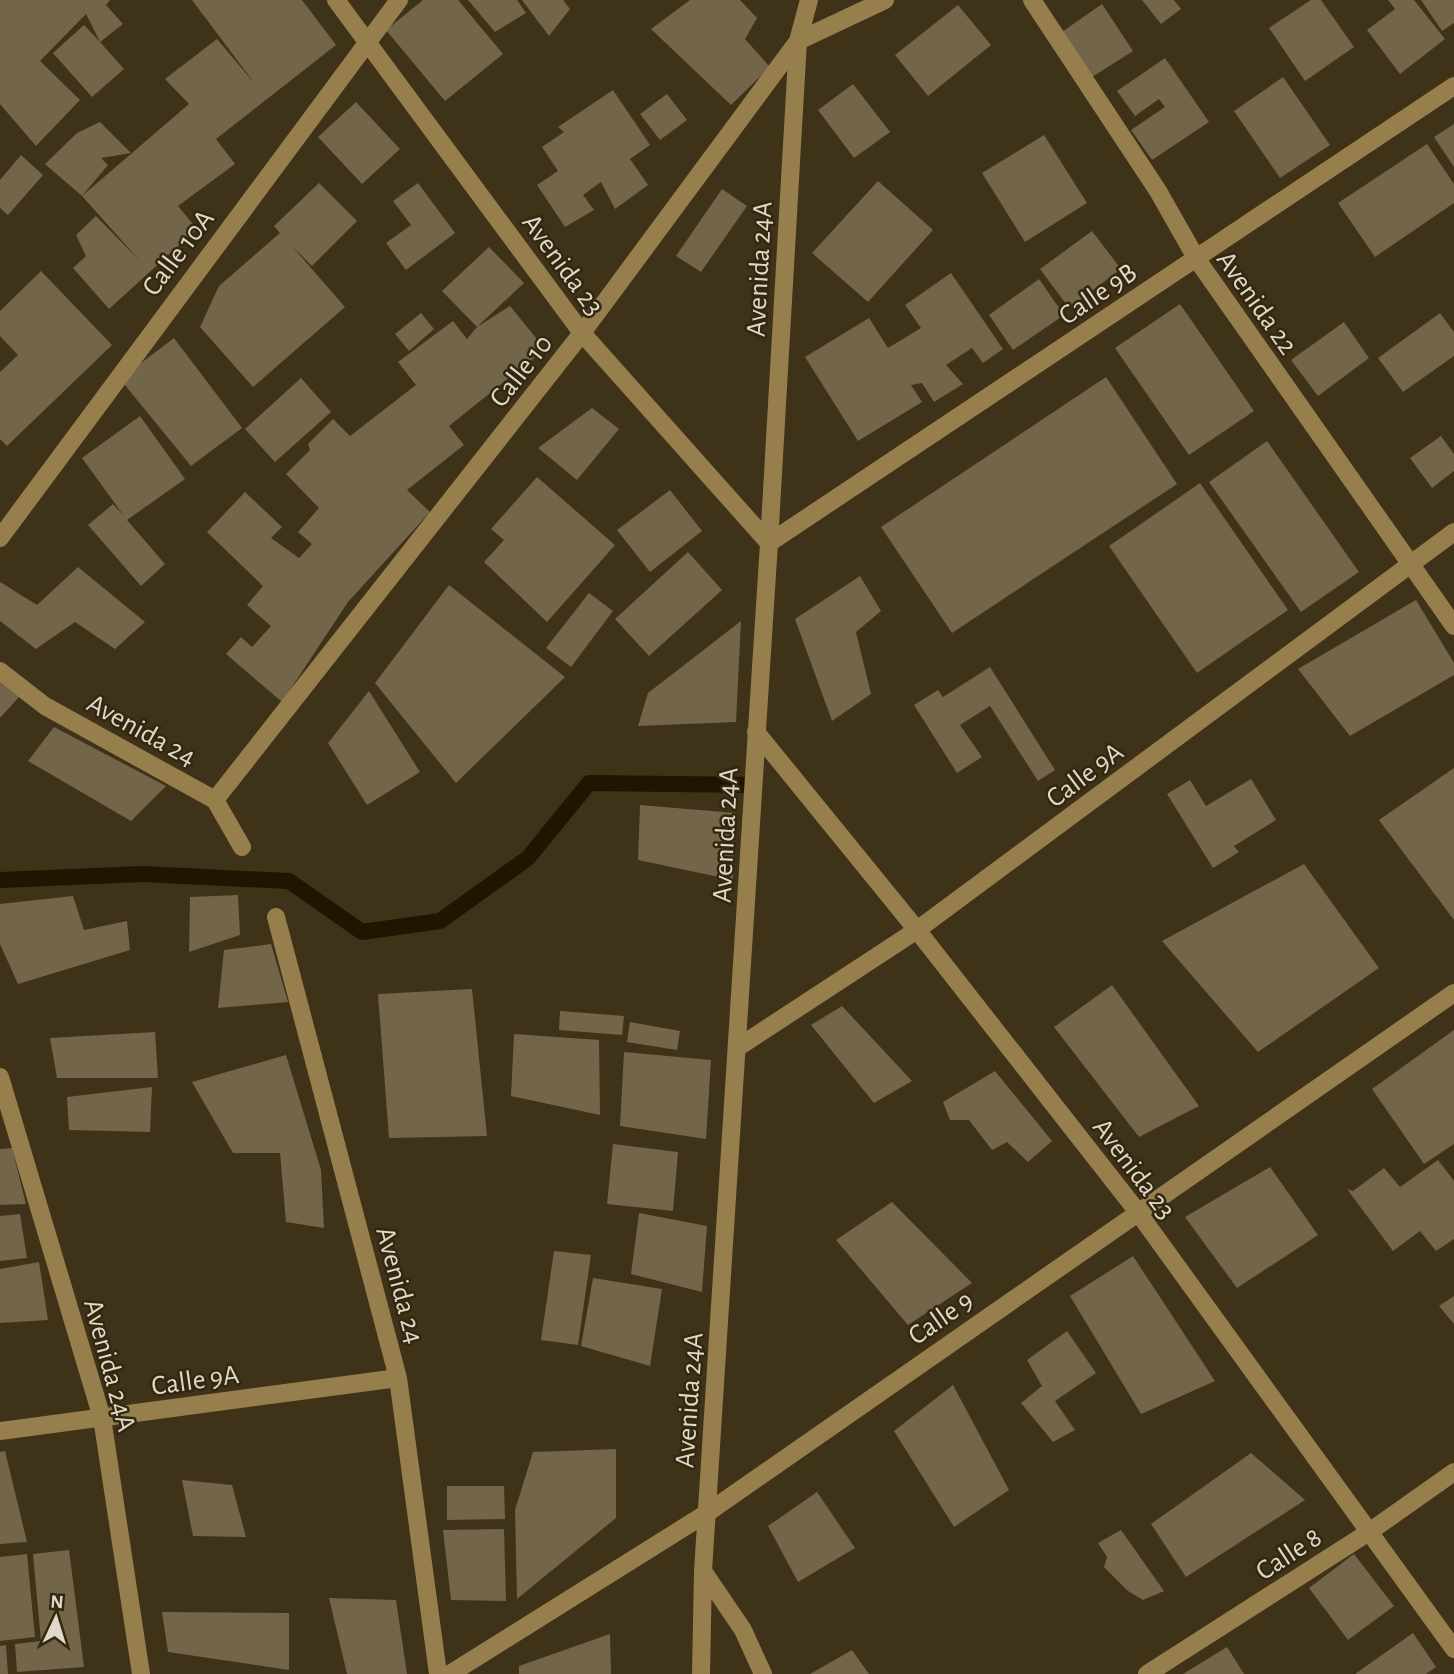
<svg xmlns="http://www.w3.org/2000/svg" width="1454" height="1674" viewBox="0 0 1454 1674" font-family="'Alegreya Sans',sans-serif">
<rect width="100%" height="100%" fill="#3e3219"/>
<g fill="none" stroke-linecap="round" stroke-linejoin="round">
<path stroke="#201500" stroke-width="16" d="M0 880 143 874 289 881 362 932 440 921 528 858 589 783 753 785"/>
</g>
<path fill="#72654a" d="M0 0H110L106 5 123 24 100 42 124 69 92 97 53 53 84 25 100 42 86 14 40 61 80 100 36 146 0 104Z
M192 0H302L336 45 216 139 235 164 178 206 197 229 109 309 73 268 86 256 76 235 96 216 141 262 82 196 189 104 165 79 217 39 255 84Z
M423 0H458L503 54 445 101 386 30Z
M468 0H517L526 13 495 32Z
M522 0H563L570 9 549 36Z
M690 0H740L757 18 745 39 770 67 731 105 651 29Z
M1142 0H1174L1181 9 1161 24Z
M1311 0H1321L1354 47 1305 81 1269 28Z
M1388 0H1414L1445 39 1400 74 1367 30 1395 9Z
M1421 0H1454V23L1442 31Z
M1102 4 1133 51 1089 79 1059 34Z
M958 5 991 45 928 96 895 55Z
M1165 58 1209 122 1152 160 1131 130 1165 107 1159 99 1135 116 1117 91Z
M1283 77 1330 145 1280 178 1234 111Z
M853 84 890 132 854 158 818 110Z
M613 90 650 145 630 159 648 185 615 209 601 182 583 195 594 210 565 227 537 185 558 171 542 147 564 132 558 127Z
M667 94 687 120 660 140 640 114Z
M356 102 400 149 362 184 318 137Z
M100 122 131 153 101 158 108 165 82 196 45 164 77 133Z
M1454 124V167L1434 137Z
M1044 135 1087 203 1025 242 982 173Z
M1427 144 1454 184V203L1375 257 1338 203Z
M21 155 43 175 8 215 0 208V180Z
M878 181 933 230 868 302 812 253Z
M319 183 357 221 312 266 291 245 345 307 253 387 200 327 219 286 280 233 274 226Z
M418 183 455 233 406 270 386 243 411 225 393 201Z
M722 189 747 206 701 272 676 256Z
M1092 231 1121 269 1069 308 1040 269Z
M489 247 524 283 477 327 510 306 545 349 449 426 464 445 407 490 430 512 348 602 282 702 226 654 241 637 252 647 271 626 247 605 263 586 207 532 245 492 282 527 271 538 299 558 312 544 298 532 319 508 286 474 310 450 308 444 333 419 350 436 416 385 398 362 453 321 467 339 477 327 442 291Z
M41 271 112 345 7 446 0 439V372L18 355 0 336V311Z
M951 273 1003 349 983 363 972 348 946 365 963 384 934 402 922 383 911 385 922 402 858 441 805 357 869 318 888 348 921 328 905 305Z
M1039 279 1064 315 1013 350 989 315Z
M1180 304 1254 411 1189 455 1115 348Z
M421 313 434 329 409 351 395 334Z
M1440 313 1454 332V356L1403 392 1378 358Z
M1344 322 1369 358 1318 396 1291 360Z
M174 338 242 428 191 466 120 379Z
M1106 377 1177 484 952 633 881 527Z
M301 378 331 412 275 462 245 429Z
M592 408 619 429 577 480 538 448Z
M140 416 185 479 127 520 165 564 141 586 88 525 113 504 124 516 82 458Z
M1441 436 1454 454V471L1432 488 1410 458Z
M1267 441 1359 572 1301 612 1209 482Z
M537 477 615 545 547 622 484 562 504 540 491 529Z
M1200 483 1288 610 1197 673 1109 546Z
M670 490 702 531 650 572 617 530Z
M688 552 722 590 649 656 615 619Z
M78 567 145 622 115 649 75 622 36 649 0 621V582L37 605Z
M860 576 881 611 856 632 871 694 832 721 795 619Z
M449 585 565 677 456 783 375 683Z
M589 593 613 611 571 667 546 648Z
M1416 600 1454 663V675L1350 736 1298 669Z
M741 621 736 722 638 726 648 693Z
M990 667 1055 770 1038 781 990 706 960 725 982 757 957 773 914 705 938 690 943 697Z
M0 683 19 697 0 718Z
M369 691 420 772 367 805 328 743Z
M54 727 166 786 131 821 28 761Z
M1454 768V920L1379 820Z
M1251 779 1276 820 1234 846 1239 852 1213 868 1167 794 1190 780 1206 806Z
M640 805 735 813 733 880 638 860Z
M1304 864 1379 968 1258 1052 1162 941Z
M238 895 240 935 189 952 190 897Z
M73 896 84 930 127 921 130 950 18 984 0 944V904Z
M271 944 288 1002 218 1008 224 950Z
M1112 985 1199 1106 1139 1137 1054 1027Z
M472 989 487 1136 389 1138 378 994Z
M842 1006 912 1081 874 1103 811 1025Z
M560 1011 624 1016 622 1035 559 1030Z
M630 1022 680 1031 677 1050 627 1042Z
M1454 1030V1144L1424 1164 1372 1089Z
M155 1032 158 1078H57L50 1038Z
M514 1034 599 1040 600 1115 511 1096Z
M624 1052 711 1060 706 1139 620 1126Z
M286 1055 321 1170 324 1228 286 1222 280 1153H233L192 1082Z
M995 1071 1052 1141 1028 1162 1007 1142 992 1150 969 1120H950L943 1102Z
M152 1087 150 1132 69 1130 67 1097Z
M613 1144 678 1152 673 1211 607 1204Z
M12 1148 26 1204 0 1205V1149Z
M1438 1160 1454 1181V1239L1436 1251 1420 1231 1393 1251 1347 1189 1353 1191 1384 1168 1400 1187Z
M1270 1167 1318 1235 1237 1288 1185 1217Z
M892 1202 972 1283 908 1325 836 1240Z
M639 1213 707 1226 702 1292 631 1274Z
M20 1214 27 1258 0 1261V1216Z
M554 1251 591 1255 578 1345 541 1340Z
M1133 1256 1215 1381 1141 1414 1070 1296Z
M39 1262 48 1320 0 1323V1269Z
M593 1278 662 1289 650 1366 581 1346Z
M1454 1296V1324L1439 1306Z
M1067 1331 1096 1373 1055 1401 1075 1430 1053 1442 1021 1403 1042 1386 1027 1360Z
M953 1385 1009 1490 954 1527 894 1431Z
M616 1449V1518L517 1599 515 1510 533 1452Z
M5 1451 27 1542 0 1544V1452Z
M1251 1453 1305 1500 1186 1577 1151 1524Z
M182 1480 232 1485 246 1537 193 1536Z
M447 1486H504L505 1519 447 1520Z
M817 1492 855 1548 798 1582 768 1526Z
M504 1529 506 1601 451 1600 443 1530Z
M1121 1530 1164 1591 1143 1600 1128 1591 1104 1567 1107 1557 1098 1543Z
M69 1550 84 1667 17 1672 15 1644 41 1641 33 1554Z
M27 1554 35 1637 0 1641V1557Z
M1354 1554 1394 1606 1348 1640 1309 1588Z
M329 1598 396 1600 407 1674H347Z
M162 1612 289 1613V1670L168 1652Z
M1413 1633 1436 1667 1426 1674H1355Z
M610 1634 611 1674H519V1666Z
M6 1645 8 1674H0V1646Z
M1227 1647 1244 1674H1183Z
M852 1650 869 1674H810Z"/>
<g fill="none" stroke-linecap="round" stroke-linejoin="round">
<path stroke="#967e4d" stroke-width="18" d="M336 0 582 333 769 543 1454 86
M1032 0 1158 191 1196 258 1454 626
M0 538 399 0
M0 671 45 706 215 800 242 847
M756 732 917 930 1137 1211 1454 1649
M215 800 582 333 798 41 885 0
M276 917 398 1378 438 1674
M737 1048 917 930 1454 532
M0 1077 102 1418 141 1674
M0 1431 398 1378
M703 1571 743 1630 763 1674
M450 1674 707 1513 1454 993
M701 1674 703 1571 769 543 798 41 809 0
M1147 1674 1369 1532 1454 1472"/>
</g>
<g text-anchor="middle" stroke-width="5" stroke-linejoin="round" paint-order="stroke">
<g font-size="28" fill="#e0d9ca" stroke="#33280f">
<text transform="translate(177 252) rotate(-53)" y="10">Calle 10A</text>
<text transform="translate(564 264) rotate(54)" y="10">Avenida 23</text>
<text transform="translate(758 269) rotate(-87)" y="10">Avenida 24A</text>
<text transform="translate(1097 293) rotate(-34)" y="10">Calle 9B</text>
<text transform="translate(1258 302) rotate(55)" y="10">Avenida 22</text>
<text transform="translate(520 370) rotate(-52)" y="10">Calle 10</text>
<text transform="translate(142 729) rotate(29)" y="10">Avenida 24</text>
<text transform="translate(1084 774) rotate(-37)" y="10">Calle 9A</text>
<text transform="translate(724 835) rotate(-87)" y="10">Avenida 24A</text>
<text transform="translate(1135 1168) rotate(53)" y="10">Avenida 23</text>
<text transform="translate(401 1285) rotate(75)" y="10">Avenida 24</text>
<text transform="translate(940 1317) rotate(-35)" y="10">Calle 9</text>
<text transform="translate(111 1365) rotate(75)" y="10">Avenida 24A</text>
<text transform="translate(195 1379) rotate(-8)" y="10">Calle 9A</text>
<text transform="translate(688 1400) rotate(-86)" y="10">Avenida 24A</text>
<text transform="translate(1288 1553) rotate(-33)" y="10">Calle 8</text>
</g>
</g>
<g transform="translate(56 1618) rotate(4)" stroke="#33280f" stroke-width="5" paint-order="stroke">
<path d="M0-5L12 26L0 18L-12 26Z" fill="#e0d9ca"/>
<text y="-10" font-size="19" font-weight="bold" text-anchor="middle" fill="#e0d9ca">N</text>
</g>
</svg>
